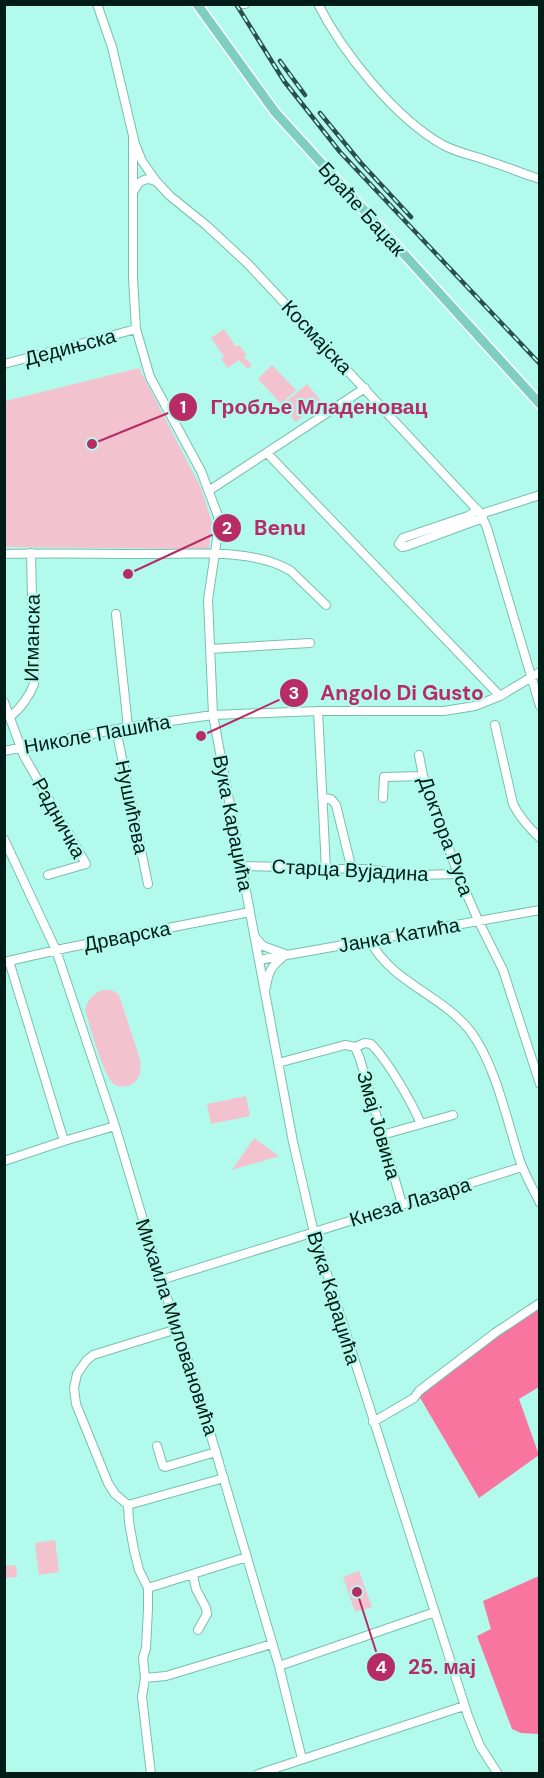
<svg xmlns="http://www.w3.org/2000/svg" width="544" height="1778" viewBox="0 0 544 1778" font-family="'DM Sans',sans-serif">
<rect width="100%" height="100%" fill="#b2faec"/>
<path fill="#f3c2cf" d="M224 329 236 347 239 345 246 354 244 357 252 365 248 369 239 360 228 368 221 359 224 357 211 338Z
M272 365 296 390 281 404 258 379Z
M139 368 201 488 212 522 209 549 5 547V401Z
M307 384 321 401 296 422 282 405Z
M102 990H112L119 995 140 1059C141 1069 141 1079 132 1084 127 1087 118 1088 114 1084 103 1076 90 1025 85 1010 88 999 92 995 102 990Z
M246 1096 250 1116 211 1124 207 1104Z
M254 1138 279 1156 232 1170Z
M55 1540 59 1572 39 1575 35 1543Z
M16 1565 17 1577 5 1578V1566Z
M359 1571 372 1607 355 1612 343 1577Z"/>
<path fill="#f875a0" d="M539 1303V1387L519 1399 539 1455 479 1498 419 1396Z
M539 1576V1734L521 1733 512 1729 477 1636 491 1629 483 1601Z"/>
<g fill="none" stroke-linecap="round" stroke-linejoin="round">
<defs>
<path id="minor" d="M97 4 112 47 135 144 142 161 156 181 170 196 206 225 248 264 481 514 487 528 540 706
M242 4H245
M318 4C343 53 395 118 443 145 458 153 476 156 491 162 508 167 523 174 540 179
M133 136V278L136 329 150 377 201 471 218 516V532L208 600 213 715 293 1142 314 1233 468 1716 480 1746 498 1774
M134 191C138 182 145 176 155 181
M4 364 136 329
M267 453 500 696
M210 490 365 388
M478 510 468 516 403 538 399 544 402 547 407 546 483 518
M481 514 540 495
M4 554C50 553 96 554 142 554 186 555 253 547 291 571L326 605
M116 614 128 727
M210 649 310 643
M4 702 24 756 86 864 48 875
M318 711 326 869
M11 716C21 708 30 695 34 684L31 553
M495 725 513 804C520 818 528 827 540 838
M116 729 148 884
M4 751 128 727 213 715 318 711H444L475 706 500 696 540 672
M419 755 423 776 458 874 478 920 503 970 540 1084
M323 798 331 799 336 805 352 870
M383 798 384 777 423 776
M4 839 56 950 115 1126 161 1280 193 1375 279 1666 435 1612
M242 866 365 869 416 875 458 874
M255 937 263 946 285 954
M370 940C390 982 443 995 471 1032 496 1066 507 1121 520 1161 525 1175 533 1189 540 1203
M259 960 540 910
M9 961 64 1141
M4 962 66 948 250 912
M266 987C268 973 271 966 283 957
M355 1047 360 1059 402 1204
M278 1063 345 1045 355 1047 365 1043 371 1044C388 1061 411 1101 421 1124
M382 1135 453 1115
M4 1161 64 1141 115 1126
M161 1280 522 1167
M373 1422 414 1398 419 1391 495 1333 540 1303
M157 1446 163 1466 165 1467 216 1452
M128 1505 224 1478
M193 1575 196 1589 206 1608 207 1614 198 1630
M148 1588 247 1557
M279 1666 302 1759
M145 1678 166 1676 272 1644
M151 1774 142 1697 145 1678 143 1658 146 1648 148 1609V1588L139 1570 134 1550 129 1522 128 1505 115 1494 108 1483 76 1404 74 1388 77 1374 86 1361 93 1355 177 1329
M258 1774 464 1706"/>
<path id="major" d="M197 4 275 112 540 404"/>
</defs>
<use href="#minor" stroke="#78bfb2" stroke-width="10"/>
<use href="#major" stroke="#fff" stroke-width="12"/>
<use href="#minor" stroke="#fff" stroke-width="8"/>
<use href="#major" stroke="#80cec2" stroke-width="9"/>
<defs>
<path id="rail" d="M236 4 284 81 340 152 540 364
M280 61 305 95
M320 113 361 163 411 217"/>
</defs>
<use href="#rail" stroke="#2a5049" stroke-width="4.5"/>
<use href="#rail" stroke="#b2faec" stroke-width="2" stroke-dasharray="7" stroke-linecap="butt"/>
</g>
<g text-anchor="middle" stroke-width="4.5" stroke-linejoin="round" paint-order="stroke">
<g font-size="20" fill="#001c17" stroke="#b2faec">
<text transform="translate(362 209) rotate(48)" y="7">Браће Баџак</text>
<text transform="translate(317 337) rotate(47)" y="7">Космајска</text>
<text transform="translate(70 347) rotate(-15)" y="7">Дедињска</text>
<text transform="translate(32 638) rotate(-89)" y="7">Игманска</text>
<text transform="translate(97 734) rotate(-10)" y="7">Николе Пашића</text>
<text transform="translate(132 807) rotate(78)" y="7">Нушићева</text>
<text transform="translate(59 818) rotate(61)" y="7">Радничка</text>
<text transform="translate(233 823) rotate(79)" y="7">Вука Караџића</text>
<text transform="translate(446 836) rotate(70)" y="7">Доктора Руса</text>
<text transform="translate(350 870) rotate(3)" y="7">Старца Вујадина</text>
<text transform="translate(399 935) rotate(-10)" y="7">Јанка Катића</text>
<text transform="translate(127 936) rotate(-11)" y="7">Дрварска</text>
<text transform="translate(379 1125) rotate(74)" y="7">Змај Јовина</text>
<text transform="translate(410 1202) rotate(-17)" y="7">Кнеза Лазара</text>
<text transform="translate(334 1298) rotate(73)" y="7">Вука Караџића</text>
<text transform="translate(177 1327) rotate(72)" y="7">Михаила Миловановића</text>
</g>
</g>
<path fill="none" stroke="#b72c65" stroke-width="2" d="M92 444L183 407M128 574L227 528M201 736L294 693M357 1592L381 1667"/>
<g fill="#b72c65" stroke="#b2faec" stroke-width="2">
<circle cx="92" cy="444" r="6"/>
<circle cx="128" cy="574" r="6"/>
<circle cx="201" cy="736" r="6"/>
<circle cx="357" cy="1592" r="6"/>
<circle cx="183" cy="407" r="15"/>
<circle cx="227" cy="528" r="15"/>
<circle cx="294" cy="693" r="15"/>
<circle cx="381" cy="1667" r="15"/>
</g>
<g font-size="18" text-anchor="middle" font-weight="bold" fill="#fff">
<text x="183" y="413">1</text>
<text x="227" y="534">2</text>
<text x="294" y="699">3</text>
<text x="381" y="1673">4</text>
</g>
<g font-size="21" text-anchor="middle" font-weight="bold" fill="#b72c65" stroke="#b2faec" stroke-width="4.5" stroke-linejoin="round" paint-order="stroke">
<text x="319" y="414">Гробље Младеновац</text>
<text x="280" y="535">Benu</text>
<text x="402" y="700">Angolo Di Gusto</text>
<text x="442" y="1674">25. мај</text>
</g>
<rect width="544" height="1778" fill="none" stroke="#001c17" stroke-width="12"/>
</svg>
